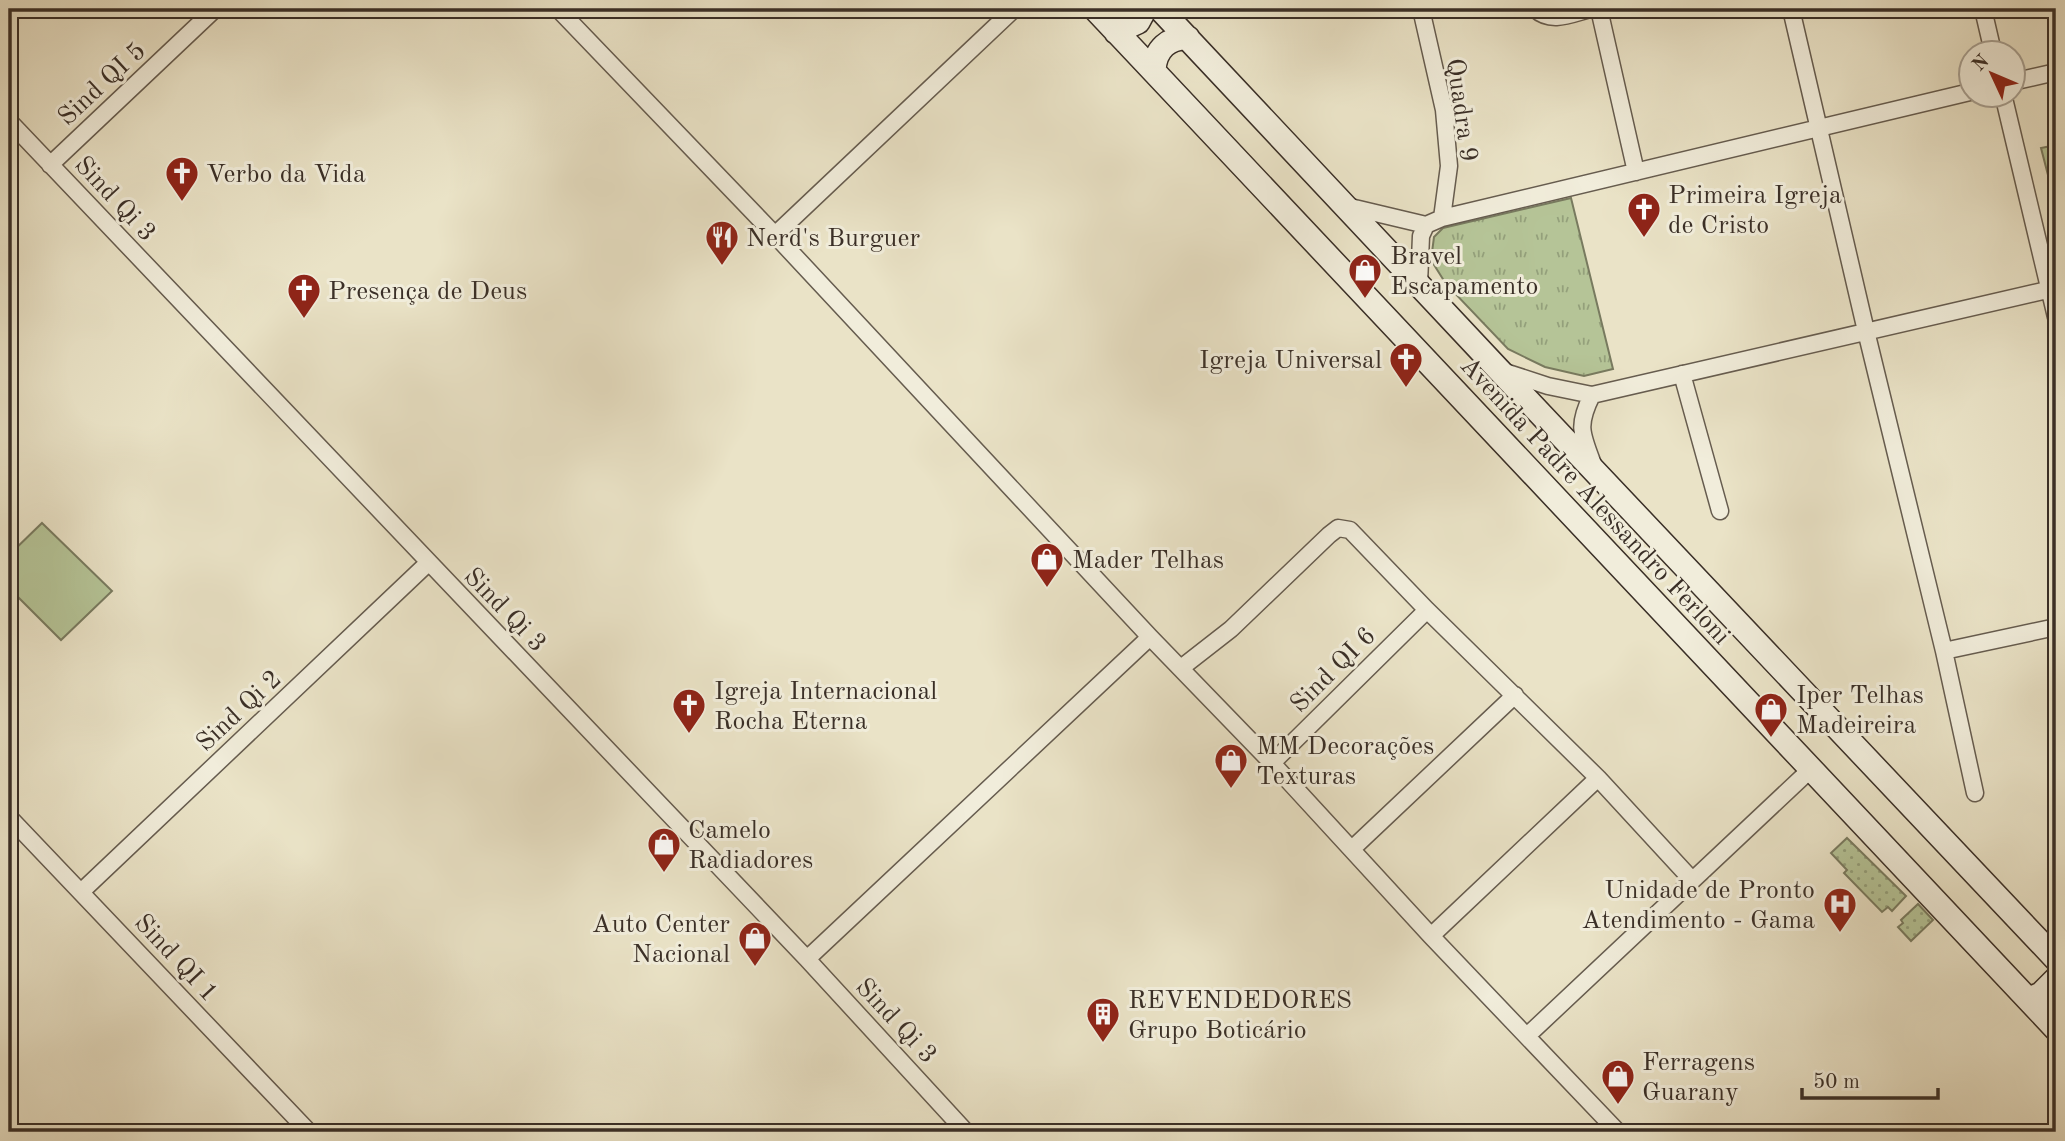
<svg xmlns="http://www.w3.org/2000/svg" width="2065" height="1141" viewBox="0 0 2065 1141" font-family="'Old Standard TT',serif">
<defs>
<pattern id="grass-dots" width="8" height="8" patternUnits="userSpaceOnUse" patternTransform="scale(1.75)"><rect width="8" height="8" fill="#b5c497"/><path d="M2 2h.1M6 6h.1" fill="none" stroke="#94a07b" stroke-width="1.8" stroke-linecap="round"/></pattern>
<pattern id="park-tufts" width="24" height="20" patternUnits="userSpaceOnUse" patternTransform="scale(1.75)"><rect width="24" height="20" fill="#b5c497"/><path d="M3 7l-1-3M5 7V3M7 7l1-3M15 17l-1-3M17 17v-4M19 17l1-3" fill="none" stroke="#94a07b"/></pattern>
</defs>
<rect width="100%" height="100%" fill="#eae3c7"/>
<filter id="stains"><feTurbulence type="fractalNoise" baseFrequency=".00286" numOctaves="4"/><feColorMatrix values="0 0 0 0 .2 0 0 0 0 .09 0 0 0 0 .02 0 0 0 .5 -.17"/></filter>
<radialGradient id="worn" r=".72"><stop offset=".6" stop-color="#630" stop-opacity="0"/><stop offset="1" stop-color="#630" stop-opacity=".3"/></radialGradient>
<path fill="url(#grass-dots)" stroke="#787a5f" stroke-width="2" d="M1847 838 1906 896 1892 911 1888 907 1882 912 1844 873 1847 870 1831 853Z
M1918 904 1933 920 1911 941 1898 927 1903 923 1901 920Z"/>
<path fill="url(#park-tufts)" stroke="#787a5f" stroke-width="2" d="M1571 198 1613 369 1584 376 1545 367 1508 349 1446 284 1431 260 1434 237 1443 228Z"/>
<path fill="#b5c497" stroke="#787a5f" stroke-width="2" d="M2056 145V206L2041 148Z
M42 523 112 591 61 640 9 588V555Z"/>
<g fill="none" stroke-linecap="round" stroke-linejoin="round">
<defs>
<path id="minor" d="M558 9 775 235 1150 637 1272 763 1431 936 1618 1132
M1421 9 1444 110 1449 166 1442 218
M1535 9C1551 24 1571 14 1590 9
M1599 9 1636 172
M1791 9 1866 331 1944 651 1975 793
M1983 9 1993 52
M2012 82 2056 72
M2003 94 2056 317
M9 121 807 959 966 1132
M50 165 215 9
M1346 206 1426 225 1421 236 1419 284
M1426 225 1442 218 1970 92
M775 235 1014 9
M1502 371 1548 386 1592 395C1577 425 1581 433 1593 464
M1682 374 1720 511
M1592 395 2056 288
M1944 651 2056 627
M1181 668 1231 629 1329 535 1338 528 1350 530 1427 610 1598 778 1692 880
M1272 763 1427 610
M9 817 309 1132
M1352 849 1515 695
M81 892 428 563
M1431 936 1598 778
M807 959 1150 637
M1527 1036 1811 769"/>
<path id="secondary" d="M1095 9 2056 1029
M1160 9 1498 369 2056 959
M1116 32 1138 22 1145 9
M1154 70C1155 49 1169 37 1188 38
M2029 999 2041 994 2056 979"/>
</defs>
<use href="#minor" stroke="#665c4f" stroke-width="19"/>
<use href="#secondary" stroke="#3a2f27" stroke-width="26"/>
<use href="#minor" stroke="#f1eddb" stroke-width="16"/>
<use href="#secondary" stroke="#f1eddb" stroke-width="23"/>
</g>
<defs>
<symbol id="church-pin" viewBox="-11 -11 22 30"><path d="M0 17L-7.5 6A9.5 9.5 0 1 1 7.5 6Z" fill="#8f2418" stroke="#f1eddb"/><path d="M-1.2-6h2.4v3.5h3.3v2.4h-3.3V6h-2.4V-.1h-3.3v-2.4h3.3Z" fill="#fff"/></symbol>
<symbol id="restaurant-pin" viewBox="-11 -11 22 30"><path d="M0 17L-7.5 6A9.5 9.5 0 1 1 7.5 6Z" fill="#8f2418" stroke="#f1eddb"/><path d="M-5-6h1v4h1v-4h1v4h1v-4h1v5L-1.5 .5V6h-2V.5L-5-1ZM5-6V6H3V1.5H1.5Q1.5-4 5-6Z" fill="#fff"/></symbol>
<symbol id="shop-pin" viewBox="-11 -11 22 30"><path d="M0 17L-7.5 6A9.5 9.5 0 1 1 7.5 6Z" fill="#8f2418" stroke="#f1eddb"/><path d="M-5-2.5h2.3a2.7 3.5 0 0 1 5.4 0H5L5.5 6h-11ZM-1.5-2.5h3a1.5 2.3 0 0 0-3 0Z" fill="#fff"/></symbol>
<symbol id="hospital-pin" viewBox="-11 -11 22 30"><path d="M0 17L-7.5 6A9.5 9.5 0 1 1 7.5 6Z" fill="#8f2418" stroke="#f1eddb"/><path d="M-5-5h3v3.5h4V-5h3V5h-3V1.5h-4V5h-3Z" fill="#fff"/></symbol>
<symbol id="building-pin" viewBox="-11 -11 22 30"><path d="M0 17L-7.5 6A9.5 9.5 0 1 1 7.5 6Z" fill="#8f2418" stroke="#f1eddb"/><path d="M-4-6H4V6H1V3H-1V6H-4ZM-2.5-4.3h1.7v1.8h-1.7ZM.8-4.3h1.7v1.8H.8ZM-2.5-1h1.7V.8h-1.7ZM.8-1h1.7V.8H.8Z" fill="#fff"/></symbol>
</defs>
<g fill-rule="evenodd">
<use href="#church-pin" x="163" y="154" width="38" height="52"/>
<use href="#church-pin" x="1625" y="190" width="38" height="52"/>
<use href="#restaurant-pin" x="703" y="218" width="38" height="52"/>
<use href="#shop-pin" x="1346" y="251" width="38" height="52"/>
<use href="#church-pin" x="285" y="271" width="38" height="52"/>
<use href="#church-pin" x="1387" y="340" width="38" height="52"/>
<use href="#shop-pin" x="1028" y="540" width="38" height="52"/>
<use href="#church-pin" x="670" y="686" width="38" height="52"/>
<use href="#shop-pin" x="1752" y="690" width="38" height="52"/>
<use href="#shop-pin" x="1212" y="741" width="38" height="52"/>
<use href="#shop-pin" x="645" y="825" width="38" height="52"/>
<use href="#hospital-pin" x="1821" y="885" width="38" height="52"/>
<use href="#shop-pin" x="736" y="919" width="38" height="52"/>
<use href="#building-pin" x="1084" y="995" width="38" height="52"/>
<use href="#shop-pin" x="1599" y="1057" width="38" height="52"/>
</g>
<g text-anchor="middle" stroke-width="6" stroke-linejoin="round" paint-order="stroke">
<g font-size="26" fill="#3a2f27" stroke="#f1eddb">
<text transform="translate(101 83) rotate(-43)" y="9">Sind QI 5</text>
<text transform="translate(1463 110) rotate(82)" y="9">Quadra 9</text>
<text transform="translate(116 198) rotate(47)" y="9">Sind Qi 3</text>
<text transform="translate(1596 500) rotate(47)" y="9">Avenida Padre Alessandro Ferloni</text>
<text transform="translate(506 609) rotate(46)" y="9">Sind Qi 3</text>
<text transform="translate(1332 669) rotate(-45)" y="9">Sind QI 6</text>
<text transform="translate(238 710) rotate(-43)" y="9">Sind Qi 2</text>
<text transform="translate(177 957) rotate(47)" y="9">Sind QI 1</text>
<text transform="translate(897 1020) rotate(47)" y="9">Sind Qi 3</text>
</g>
<g font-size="26" fill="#3a2f27" stroke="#f1eddb" text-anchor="start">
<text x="206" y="182">Verbo da Vida</text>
<text x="1668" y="203">Primeira Igreja<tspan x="1668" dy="30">de Cristo</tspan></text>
<text x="746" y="246">Nerd's Burguer</text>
<text x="1390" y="264">Bravel<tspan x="1390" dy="30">Escapamento</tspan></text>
<text x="328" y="299">Presença de Deus</text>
<text x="1382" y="368" text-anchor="end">Igreja Universal</text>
<text x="1072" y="568">Mader Telhas</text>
<text x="714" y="699">Igreja Internacional<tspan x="714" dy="30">Rocha Eterna</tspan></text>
<text x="1796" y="703">Iper Telhas<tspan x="1796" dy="30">Madeireira</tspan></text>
<text x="1256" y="754">MM Decorações<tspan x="1256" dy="30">Texturas</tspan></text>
<text x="688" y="838">Camelo<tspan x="688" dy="30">Radiadores</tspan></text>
<text x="1815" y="898" text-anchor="end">Unidade de Pronto<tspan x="1815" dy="30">Atendimento - Gama</tspan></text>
<text x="730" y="932" text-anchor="end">Auto Center<tspan x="730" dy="30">Nacional</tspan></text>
<text x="1128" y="1008">REVENDEDORES<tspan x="1128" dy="30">Grupo Boticário</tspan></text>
<text x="1642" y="1070">Ferragens<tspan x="1642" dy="30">Guarany</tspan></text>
</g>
</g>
<rect width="2065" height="1141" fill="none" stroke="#eae3c7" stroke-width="35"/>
<rect x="10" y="10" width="2044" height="1120" fill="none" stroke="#3a2f27" stroke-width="3.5"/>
<rect x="18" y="18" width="2030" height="1106" fill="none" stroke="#3a2f27" stroke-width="2"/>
<g transform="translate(1992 74) rotate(314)"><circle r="33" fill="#f1eddb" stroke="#a8a193" stroke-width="2"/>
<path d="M0-5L12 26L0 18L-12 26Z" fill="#8f2418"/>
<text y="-10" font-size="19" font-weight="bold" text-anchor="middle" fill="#3a2f27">N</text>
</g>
<path d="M1802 1088v10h136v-10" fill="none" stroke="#3a2f27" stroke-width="3.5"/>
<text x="1813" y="1088" font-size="21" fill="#3a2f27" stroke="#f1eddb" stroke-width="5" paint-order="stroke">50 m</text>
<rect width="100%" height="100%" filter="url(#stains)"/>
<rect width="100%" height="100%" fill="url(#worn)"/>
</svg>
